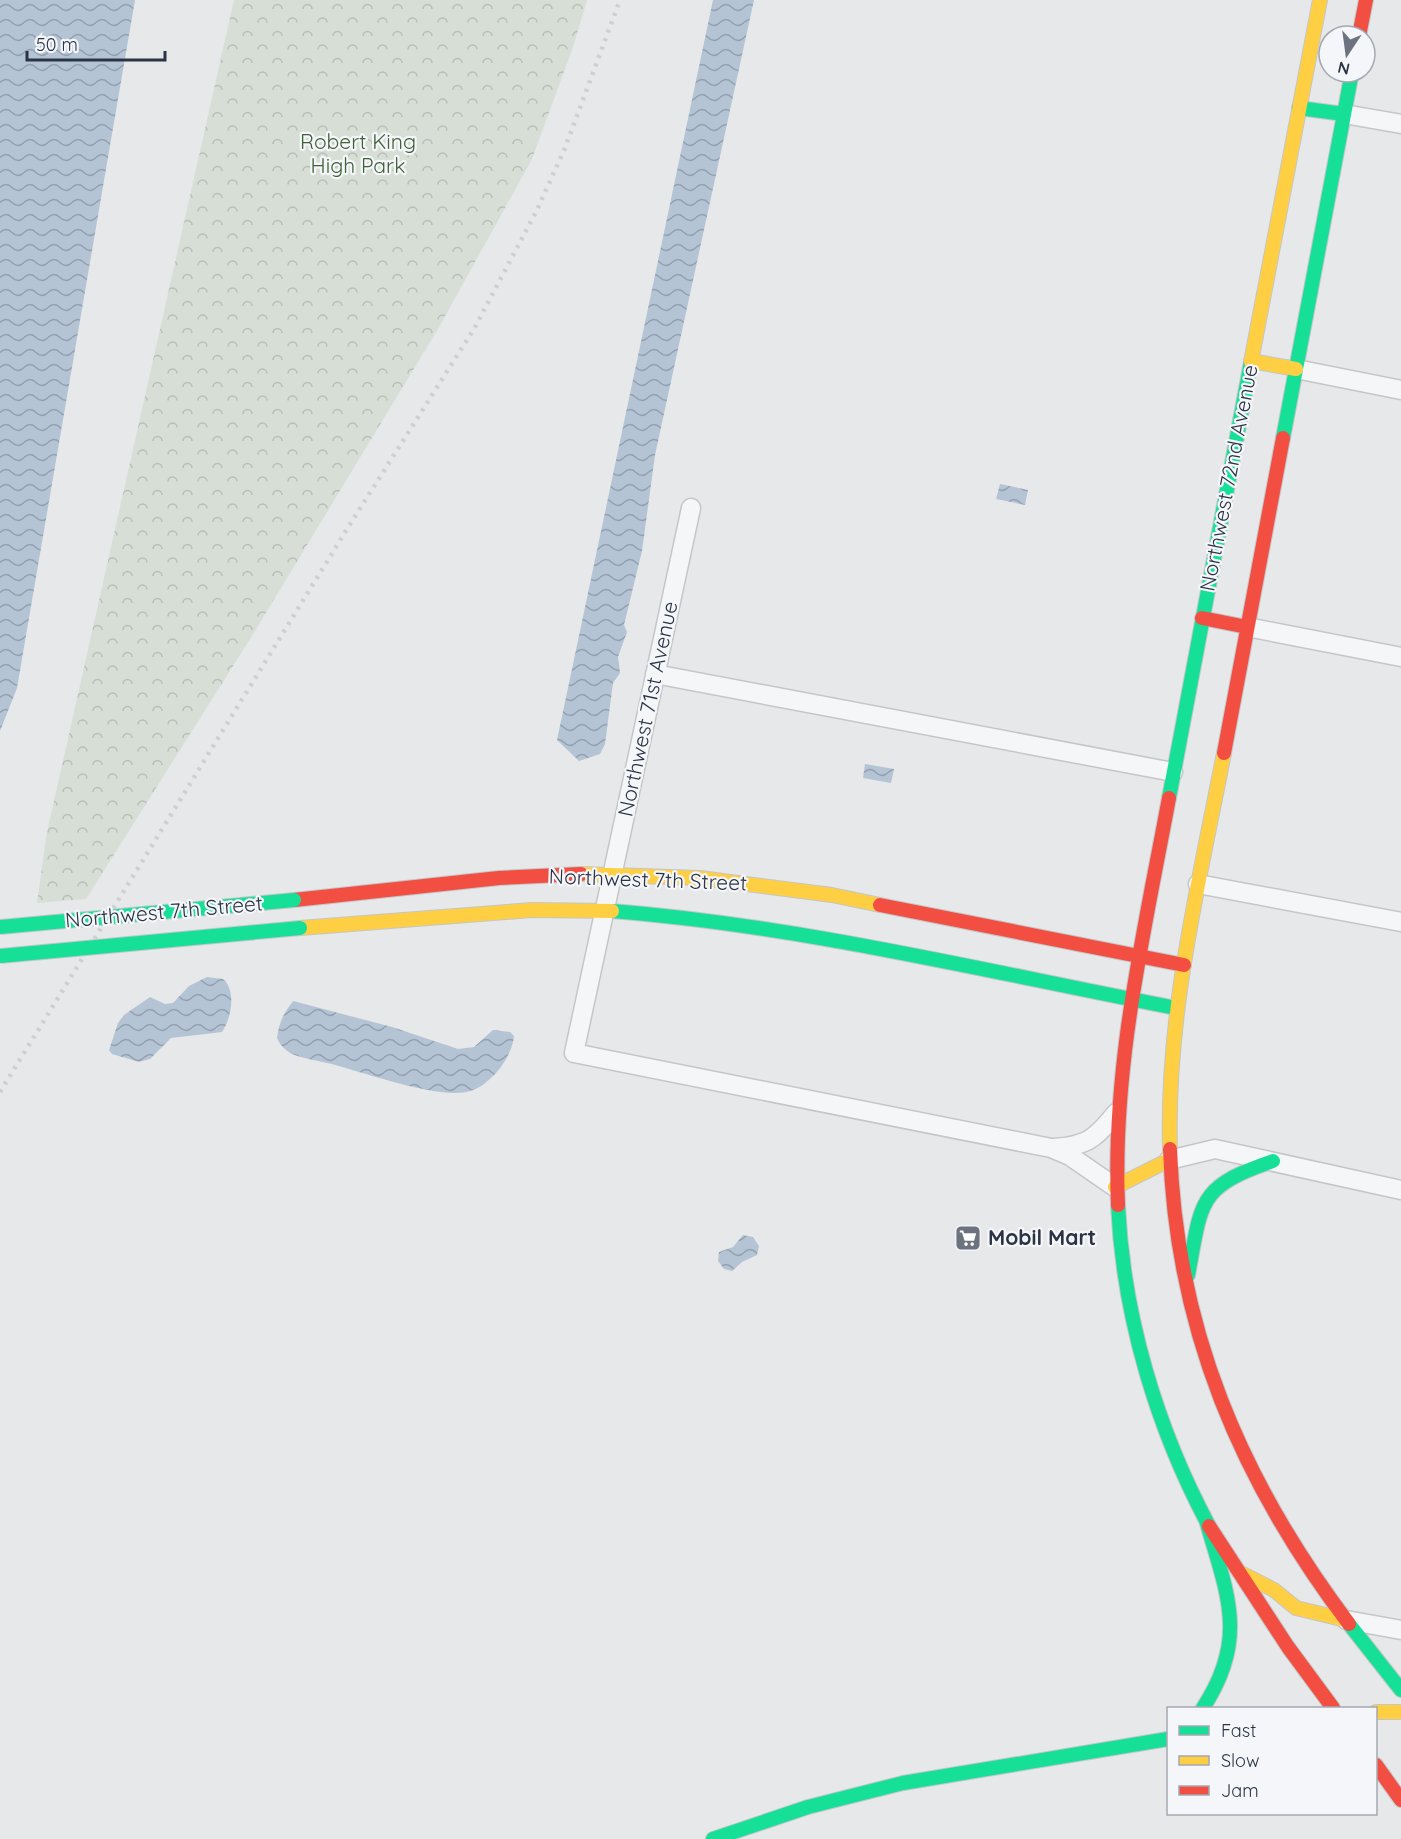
<svg xmlns="http://www.w3.org/2000/svg" width="1401" height="1839" viewBox="0 0 1401 1839" font-family="Quicksand,sans-serif">
<defs>
<pattern id="park-crowns" width="20" height="18" patternUnits="userSpaceOnUse" patternTransform="scale(1.5)"><rect width="20" height="18" fill="#d6ded6"/><path d="M2 6a3 3 0 1 1 6 0M12 15a3 3 0 1 1 6 0" fill="none" stroke="#b8bfb9"/></pattern>
<pattern id="water-waves" width="16" height="10" patternUnits="userSpaceOnUse" patternTransform="scale(1.5)"><rect width="16" height="10" fill="#b4c4d5"/><path d="M0 5q4-4 8 0t8 0" fill="none" stroke="#93a0af"/></pattern>
</defs>
<rect width="100%" height="100%" fill="#e6e8ea"/>
<path fill="url(#park-crowns)" d="M234 0H587L573 47 532 159 438 329 250 639 86 899 37 903 47 832Z"/>
<path fill="url(#water-waves)" d="M0 0H135L17 688 0 731Z
M713 0H754L655 455 642 551 624 625 627 632 618 657 620 673 613 683 605 744 600 754 579 761 557 740Z
M1000 484 1028 490 1025 505 996 499Z
M865 764 894 769 891 783 863 778Z
M207 977 223 979C237 991 231 1019 222 1032L171 1038 150 1059 139 1062 112 1054 109 1050 118 1023 124 1015 150 997 165 1004 173 1003 189 986Z
M293 1001 392 1027 458 1049 474 1047 493 1030 510 1032 514 1036C512 1058 489 1088 466 1092 435 1098 365 1073 332 1064 319 1061 305 1059 292 1054 285 1050 280 1045 277 1038 279 1022 284 1013 293 1001Z
M743 1235 753 1237 759 1246 757 1255 742 1262 732 1271 724 1269 718 1261 719 1252 733 1247Z"/>
<g fill="none" stroke-linecap="round" stroke-linejoin="round">
<defs>
<path id="street" d="M1344 114 1401 124
M1296 369 1401 390
M691 508 574 1053 1051 1148 1070 1156 1115 1187
M1247 627 1401 657
M655 674 1173 772
M1198 884 1401 922
M1053 1148C1087 1146 1095 1139 1116 1113
M1169 1160 1215 1149 1401 1190
M1346 1620 1401 1630"/>
<path id="fast" d="M1299 108 1344 114
M1283 438 1352 72
M1169 798 1251 362
M612 911C802 926 989 972 1176 1008
M1118 1205C1123 1316 1157 1429 1209 1526
M1188 1275C1202 1201 1197 1187 1273 1161
M1349 1624 1401 1690
M1203 1708C1249 1638 1227 1594 1206 1520
M713 1839 808 1807 903 1783 1168 1739"/>
<path id="slow" d="M1251 361 1296 369
M1251 362 1320 0
M581 874 700 878 832 895 880 905
M300 928 532 910 612 911
M1170 1149C1166 1015 1199 883 1224 753
M1115 1187 1169 1160
M1239 1572 1274 1590 1296 1608 1346 1620
M1376 1712H1401"/>
<path id="jam" d="M1359 36 1366 0
M1202 618 1247 627
M1224 753 1283 438
M294 900 499 878 581 874
M880 905 1184 965
M1170 1149C1176 1329 1241 1481 1349 1624
M1118 1205C1112 1067 1144 933 1169 798
M1209 1526 1288 1647 1333 1708
M1376 1765 1401 1800"/>
</defs>
<use href="#street" stroke="#c4c6c8" stroke-width="21"/>
<use href="#fast" stroke="#c4c6c8" stroke-width="16"/>
<use href="#slow" stroke="#c4c6c8" stroke-width="16"/>
<use href="#jam" stroke="#c4c6c8" stroke-width="16"/>
<use href="#street" stroke="#f5f6f7" stroke-width="18"/>
<use href="#fast" stroke="#16e098" stroke-width="14"/>
<use href="#slow" stroke="#ffcf43" stroke-width="14"/>
<use href="#jam" stroke="#f24e42" stroke-width="14"/>
<path stroke="#cecfd2" stroke-width="4.5" stroke-dasharray="3 6" stroke-linecap="butt" d="M0 1092 352 521 474 329 537 210 565 148 620 0"/>
<defs>
<path id="fast-bridge" d="M0 927 294 900
M0 956 300 928"/>
</defs>
<use href="#fast-bridge" stroke="#c4c6c8" stroke-width="16" stroke-linecap="butt"/>
<use href="#fast-bridge" stroke="#16e098" stroke-width="14"/>
</g>
<defs>
<symbol id="supermarket-square" viewBox="-11 -11 22 22"><rect x="-9" y="-9" width="18" height="18" rx="4" fill="#6c737f" stroke="#f4f6f9"/><path d="M-6-5.5h2.5l.6 2H6L4.5 2H-2.5L-4.4-4H-6ZM-1.5 3.2a1.3 1.3 0 1 0 .1 0ZM3 3.2a1.3 1.3 0 1 0 .1 0Z" fill="#fff"/></symbol>
</defs>
<g fill-rule="evenodd">
<use href="#supermarket-square" x="953" y="1223" width="30" height="30"/>
</g>
<g text-anchor="middle" stroke-width="4.5" stroke-linejoin="round" paint-order="stroke">
<g font-size="21" fill="#3f6138" stroke="#f4f6f9">
<text x="358" y="149">Robert King<tspan x="358" dy="24">High Park</tspan></text>
</g>
<g font-size="21" fill="#2b3445" stroke="#f4f6f9">
<text transform="translate(1229 478) rotate(-79)" y="7">Northwest 72nd Avenue</text>
<text transform="translate(648 709) rotate(-78)" y="7">Northwest 71st Avenue</text>
<text transform="translate(648 880) rotate(2)" y="7">Northwest 7th Street</text>
<text transform="translate(164 912) rotate(-5)" y="7">Northwest 7th Street</text>
</g>
<g font-size="21" font-weight="bold" fill="#2b3445" stroke="#f4f6f9" text-anchor="start">
<text x="988" y="1245">Mobil Mart</text>
</g>
</g>
<rect x="1167" y="1707" width="210" height="108" fill="#f4f6f9" stroke="#a4a8b1" stroke-width="1.5"/>
<rect x="1179" y="1726" width="30" height="9" fill="#16e098" stroke="#a4a8b1" stroke-width="1.5"/>
<text x="1221" y="1737" font-size="18" fill="#2b3445">Fast</text>
<rect x="1179" y="1756" width="30" height="9" fill="#ffcf43" stroke="#a4a8b1" stroke-width="1.5"/>
<text x="1221" y="1767" font-size="18" fill="#2b3445">Slow</text>
<rect x="1179" y="1786" width="30" height="9" fill="#f24e42" stroke="#a4a8b1" stroke-width="1.5"/>
<text x="1221" y="1797" font-size="18" fill="#2b3445">Jam</text>
<g transform="translate(1347 54) rotate(193)"><circle r="28" fill="#f4f6f9" stroke="#a4a8b1" stroke-width="1.5"/>
<path d="M0-4.5L10 22L0 15L-10 22Z" fill="#6c737f"/>
<text y="-9" font-size="16" font-weight="bold" text-anchor="middle" fill="#2b3445">N</text>
</g>
<path d="M27 51v9h138v-9" fill="none" stroke="#2b3445" stroke-width="3"/>
<text x="36" y="51" font-size="18" fill="#2b3445" stroke="#f4f6f9" stroke-width="4.5" paint-order="stroke">50 m</text>
</svg>
